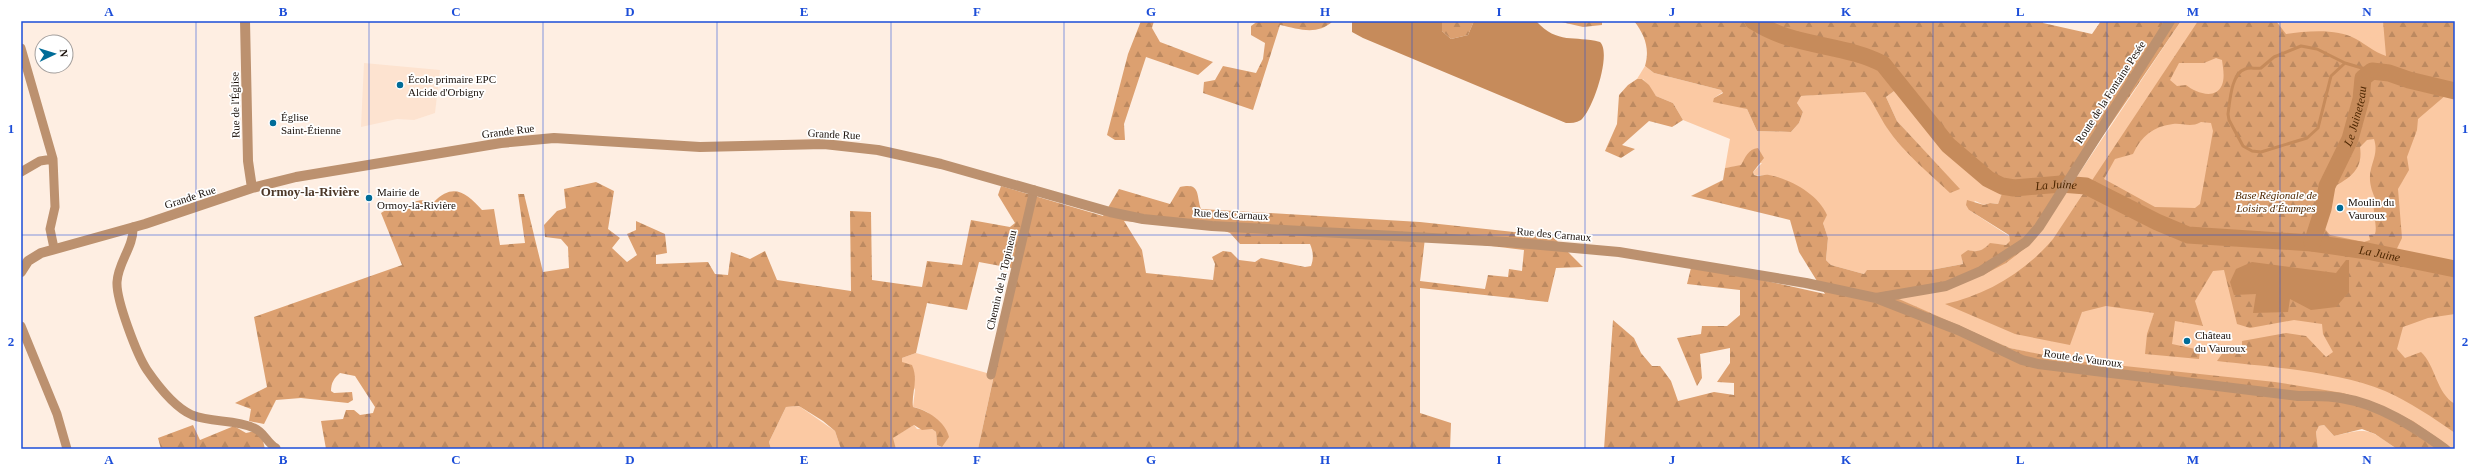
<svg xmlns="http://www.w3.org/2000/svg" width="2476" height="470" viewBox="0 0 2476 470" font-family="'Times New Roman',serif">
<defs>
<pattern id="forest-firs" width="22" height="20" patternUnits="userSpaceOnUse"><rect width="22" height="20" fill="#dca070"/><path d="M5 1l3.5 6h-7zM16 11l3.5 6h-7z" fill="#bc8960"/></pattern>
</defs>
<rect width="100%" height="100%" fill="#feeee2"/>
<path fill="#fde3d0" d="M364 63 440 70 435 113 414 120 397 119 361 127Z"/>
<path fill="#fbc9a3" d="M2181 21H2455V449L2010 348 1898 299 1981 276 2076 178Z
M1645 66 1654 73 1721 90 1723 92 1714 98 1747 109 1757 131 1791 132 1799 123 1803 112 1797 103 1800 96 1865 91 1875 104 1888 129 1959 189 1897 121 1886 97 1897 89 1954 149 1984 172 2008 180 1998 204 1990 203 1984 205 1975 201 1969 210 2009 236 2011 241 2006 245 1990 244C1984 250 1977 253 1968 250L1962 260 1963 264 1931 270H1868L1864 274 1831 265 1826 260 1828 238 1823 223 1769 175H1754L1753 172 1762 163 1725 168 1730 139 1683 120 1673 103 1656 96 1643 79H1637Z
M916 353 994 375 978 449H896L892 438 914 425 917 429H932L936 432 937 445 942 447C936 425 938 412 913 407L915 390 902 362V358Z
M799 406 835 431 841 449H771L769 442 786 407Z
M2324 425 2334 436C2369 428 2367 428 2397 449H2318L2316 432 2319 426Z"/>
<path fill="url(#forest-firs)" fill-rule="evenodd" d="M1141 21H1154L1152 28 1160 42 1213 62 1198 75 1146 57 1124 124 1125 140H1115L1107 135 1128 54Z
M1258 21H1333C1317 36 1299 29 1280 25L1253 110 1203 93 1204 82 1215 80 1223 66 1256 73 1263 59 1265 43 1251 35V26Z
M1442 21H1474L1468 35 1451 39 1442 31Z
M1557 21H1602V25L1583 27Z
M1634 21H2043V23L2092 34 2101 21H2181L2028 246 2006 263 1981 276 1899 299 2010 348 2068 360 2275 382 2343 393 2378 404 2413 421 2453 449H2397L2375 434 2362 429 2334 436 2324 425 2319 426 2316 432 2318 449H1604L1613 320 1634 338 1641 353 1652 366H1660L1671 381 1678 401 1714 392 1734 395V383L1717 382 1730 363V348L1700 354 1702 378 1697 386 1677 338 1701 334 1702 326H1727L1740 315V290L1687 284 1691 268 1740 275 1825 294 1799 252 1790 220 1691 196 1723 180 1725 168 1741 165C1745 158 1748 149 1758 148L1764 158 1753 172 1754 175C1759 177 1764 174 1769 175 1791 179 1819 195 1827 215L1823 223 1828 238 1826 260 1831 265 1864 274 1867 270H1931L1963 264 1961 255 1968 250C1977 253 1984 250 1990 243L2006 245 2010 241 2009 235 1969 210 1966 205 1967 200 1984 205 1990 203 1998 204 2007 180 1984 172 1954 149 1897 89 1886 97 1897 121 1960 189 1950 193C1929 173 1904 153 1887 128 1879 116 1874 103 1865 92L1801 96 1797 103 1803 112 1799 123 1791 132 1757 131 1747 109 1713 102 1714 98 1723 93 1721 90 1654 73 1645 66C1650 49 1645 35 1634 21Z
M2198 21H2276L2286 34C2307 31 2337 28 2356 39 2367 45 2374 52 2386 56L2383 21H2455V98L2446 95 2418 119 2417 130 2407 157 2409 170 2398 189 2402 238 2391 261 2455 276V314L2428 318 2403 327 2397 349 2405 358 2421 352C2436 366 2436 393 2455 404V433C2432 417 2410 402 2385 391 2337 371 2269 367 2217 361L2224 351 2242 347V341L2286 333 2306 336 2326 357 2333 352 2323 334 2322 324 2294 320 2250 328 2237 324 2224 270 2213 271 2195 301 2203 326 2175 321 2172 344 2200 350 2199 359 2145 354 2147 334 2154 313 2106 306 2082 312 2070 345 2015 334 1945 304C1987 295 2026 271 2053 239ZM2216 58 2222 60C2223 68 2225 77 2222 85 2215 101 2195 92 2186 85L2177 86 2170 80 2179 63H2204ZM2201 122 2211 123 2213 131 2200 204 2195 208 2155 207 2104 179 2115 159 2133 154C2141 136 2154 126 2173 124 2184 123 2190 128 2201 122ZM2374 139C2381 161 2361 168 2375 198 2371 213 2378 224 2375 234L2369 235 2370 240 2364 242 2330 235 2320 223 2326 191C2345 180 2364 173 2360 147L2367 140Z
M1637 79H1642L1649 85 1656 96 1673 103 1683 120 1672 127 1649 121 1622 145 1635 149 1621 158 1605 151 1617 124 1619 95 1628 85Z
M596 182 614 191 608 229 620 238 612 248 627 262 637 255 627 234 636 230V221L665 234 667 253 656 255V264L708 262 715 274 728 275 731 252 750 259 765 251 777 280 851 291 850 211 871 212 872 280 922 287 927 261 962 265 971 220 1010 227 1015 223 998 195 1001 186 1103 216 1119 189 1170 204 1180 187C1201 182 1196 195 1201 209L1420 222 1552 236 1583 267 1556 268 1548 302 1420 288V413L1451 423 1450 449H978L1017 269 979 262 967 310 927 303 916 353 902 358V362L912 365C919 381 911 393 913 407 927 410 946 422 949 437L942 447 937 445 936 432 932 429 922 430 914 425 893 438 896 449H841L835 431 823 421 799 406 786 407 769 442 771 449H326L321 421 343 419 346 410H354L360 415 373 413 375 407 355 376 340 373C334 378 331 383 331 391L334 393 352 392 353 400 348 403 301 398 276 400 264 424 249 421 251 409 235 403 267 387 254 317 402 265 381 213 392 206 406 209C414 199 422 199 434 202 453 182 467 193 482 210L494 209 500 245 525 243 518 194H524L543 272 569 268 568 247 561 239 545 237 544 225 557 211 566 208 564 189ZM1124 221 1222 230 1230 233 1240 244H1310C1313 251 1314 258 1311 266L1305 267 1261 258 1255 262 1239 260 1231 252 1223 251 1212 257 1215 264 1213 280 1146 273 1142 250ZM1425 238 1524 250 1522 271 1509 269 1508 277 1488 275 1485 289 1420 281Z
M193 425 200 440 234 426 246 433 255 431 263 441 265 449H161L158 438Z"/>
<path fill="#c68b5b" d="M1352 21H1442V31L1451 39 1468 35 1474 21H1536C1558 45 1574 35 1600 42 1612 53 1593 110 1581 120 1576 123 1571 123 1566 123L1363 38 1352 32Z
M2346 260H2349V292L2336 307 2311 310 2290 299 2288 312 2253 313 2256 294 2234 295 2230 282 2236 269 2252 262 2336 273Z"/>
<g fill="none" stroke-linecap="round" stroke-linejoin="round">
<path stroke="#c68b5b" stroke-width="3" d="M2345 63 2331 76 2318 128 2307 138 2261 152 2252 151 2243 146 2229 120 2228 114C2230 101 2231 74 2245 69 2250 67 2255 69 2261 68L2274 57 2301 46 2317 49 2345 63 2372 71"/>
<g stroke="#c68b5b" stroke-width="17">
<path id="s1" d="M1753 21C1794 48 1843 43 1883 64L1948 145 1988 179 2002 186 2014 188 2061 184 2086 186 2157 222 2188 235 2312 243 2367 251 2455 269"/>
<path id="s2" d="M2312 243 2323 209 2327 186 2350 139 2361 99 2363 78 2372 71 2389 73 2409 80 2455 91"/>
</g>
<path stroke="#bc916f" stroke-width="9" d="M21 48 53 159 55 207 50 229 54 248
M21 172 40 161 53 159
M133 227C134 247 118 262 117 282 116 300 137 355 147 370 158 386 174 407 192 415 212 423 234 419 254 428 264 432 267 443 276 448
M21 326 57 414 67 449
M991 375 1034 190"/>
<path stroke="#bc916f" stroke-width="10" d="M245 21 248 161 252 188
M21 272 28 261 41 253 145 224 252 188 296 177 501 143 554 138 700 147 824 144 878 150 941 164 1110 212 1143 219 1212 226 1506 242 1619 252 1806 283 1876 298 1946 286 1981 271 2026 242 2039 227 2170 21
M1876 298 1958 330 2022 360 2038 364 2298 396C2312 396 2327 395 2341 398 2380 404 2414 427 2445 449"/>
</g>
<path fill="none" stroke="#1d4ed8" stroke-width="1" stroke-opacity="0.55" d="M196 21V449M369 21V449M543 21V449M717 21V449M891 21V449M1064 21V449M1238 21V449M1412 21V449M1585 21V449M1759 21V449M1933 21V449M2107 21V449M2280 21V449M21 235H2455"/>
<g fill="#006c98" stroke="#fff" stroke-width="1.5">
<circle cx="400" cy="85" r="4"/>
<circle cx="273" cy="123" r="4"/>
<circle cx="369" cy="198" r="4"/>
<circle cx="2340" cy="208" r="4"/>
<circle cx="2187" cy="341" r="4"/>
</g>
<g text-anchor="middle" stroke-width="3.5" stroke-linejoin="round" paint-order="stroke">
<g font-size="11" fill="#180f09" stroke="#fff" text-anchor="start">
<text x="408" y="83">École primaire EPC<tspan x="408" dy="13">Alcide d'Orbigny</tspan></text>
<text x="281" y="121">Église<tspan x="281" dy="13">Saint-Étienne</tspan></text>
<text x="377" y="196">Mairie de<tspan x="377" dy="13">Ormoy-la-Rivière</tspan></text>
<text x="2348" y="206">Moulin du<tspan x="2348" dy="13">Vauroux</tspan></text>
<text x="2195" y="339">Château<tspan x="2195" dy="13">du Vauroux</tspan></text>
</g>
<g font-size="11" fill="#180f09" stroke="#fff">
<text transform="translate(2110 92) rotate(-57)" y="4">Route de la Fontaine Pesée</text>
<text transform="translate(235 105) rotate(-91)" y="4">Rue de l'Église</text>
<text transform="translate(508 131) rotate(-7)" y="4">Grande Rue</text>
<text transform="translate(834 134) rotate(3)" y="4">Grande Rue</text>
<text transform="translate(190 197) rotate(-18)" y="4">Grande Rue</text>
<text transform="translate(1231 214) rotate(3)" y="4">Rue des Carnaux</text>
<text transform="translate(1554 234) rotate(5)" y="4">Rue des Carnaux</text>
<text transform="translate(1001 280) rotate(-77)" y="4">Chemin de la Topineau</text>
<text transform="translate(2083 358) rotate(8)" y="4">Route de Vauroux</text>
</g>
<g font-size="11" font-style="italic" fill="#4e2700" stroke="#fff">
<text x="2276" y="199">Base Régionale de<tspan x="2276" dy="13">Loisirs d'Étampes</tspan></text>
</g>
<g font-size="12" font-style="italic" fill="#4c2600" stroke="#fff">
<text dy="4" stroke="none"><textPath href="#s2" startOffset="135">Le Juineteau</textPath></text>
<text dy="4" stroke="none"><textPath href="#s1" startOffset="364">La Juine</textPath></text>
<text dy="4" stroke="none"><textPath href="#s1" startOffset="700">La Juine</textPath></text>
</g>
<g font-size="13" font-weight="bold" fill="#4b3728" stroke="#fff">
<text x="310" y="196">Ormoy-la-Rivière</text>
</g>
</g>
<rect width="2476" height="470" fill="none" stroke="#ffffff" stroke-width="44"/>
<g transform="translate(54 54) rotate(86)"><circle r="19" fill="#ffffff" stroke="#a39f9d"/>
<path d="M0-3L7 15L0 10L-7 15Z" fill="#006c98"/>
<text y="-6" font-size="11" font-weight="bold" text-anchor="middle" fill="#180f09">N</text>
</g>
<rect x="22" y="22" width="2432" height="426" fill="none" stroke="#1d4ed8" stroke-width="1.5"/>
<g font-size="13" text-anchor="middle" font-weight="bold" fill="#1d4ed8">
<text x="109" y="16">A</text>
<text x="283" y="16">B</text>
<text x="456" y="16">C</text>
<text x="630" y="16">D</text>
<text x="804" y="16">E</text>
<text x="977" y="16">F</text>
<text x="1151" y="16">G</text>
<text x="1325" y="16">H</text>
<text x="1499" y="16">I</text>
<text x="1672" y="16">J</text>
<text x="1846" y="16">K</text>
<text x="2020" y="16">L</text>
<text x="2193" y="16">M</text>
<text x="2367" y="16">N</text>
<text x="11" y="133">1</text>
<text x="2465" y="133">1</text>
<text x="11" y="346">2</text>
<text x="2465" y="346">2</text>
<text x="109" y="464">A</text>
<text x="283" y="464">B</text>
<text x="456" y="464">C</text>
<text x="630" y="464">D</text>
<text x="804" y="464">E</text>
<text x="977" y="464">F</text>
<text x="1151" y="464">G</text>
<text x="1325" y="464">H</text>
<text x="1499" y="464">I</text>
<text x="1672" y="464">J</text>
<text x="1846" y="464">K</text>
<text x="2020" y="464">L</text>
<text x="2193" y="464">M</text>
<text x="2367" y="464">N</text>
</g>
</svg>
